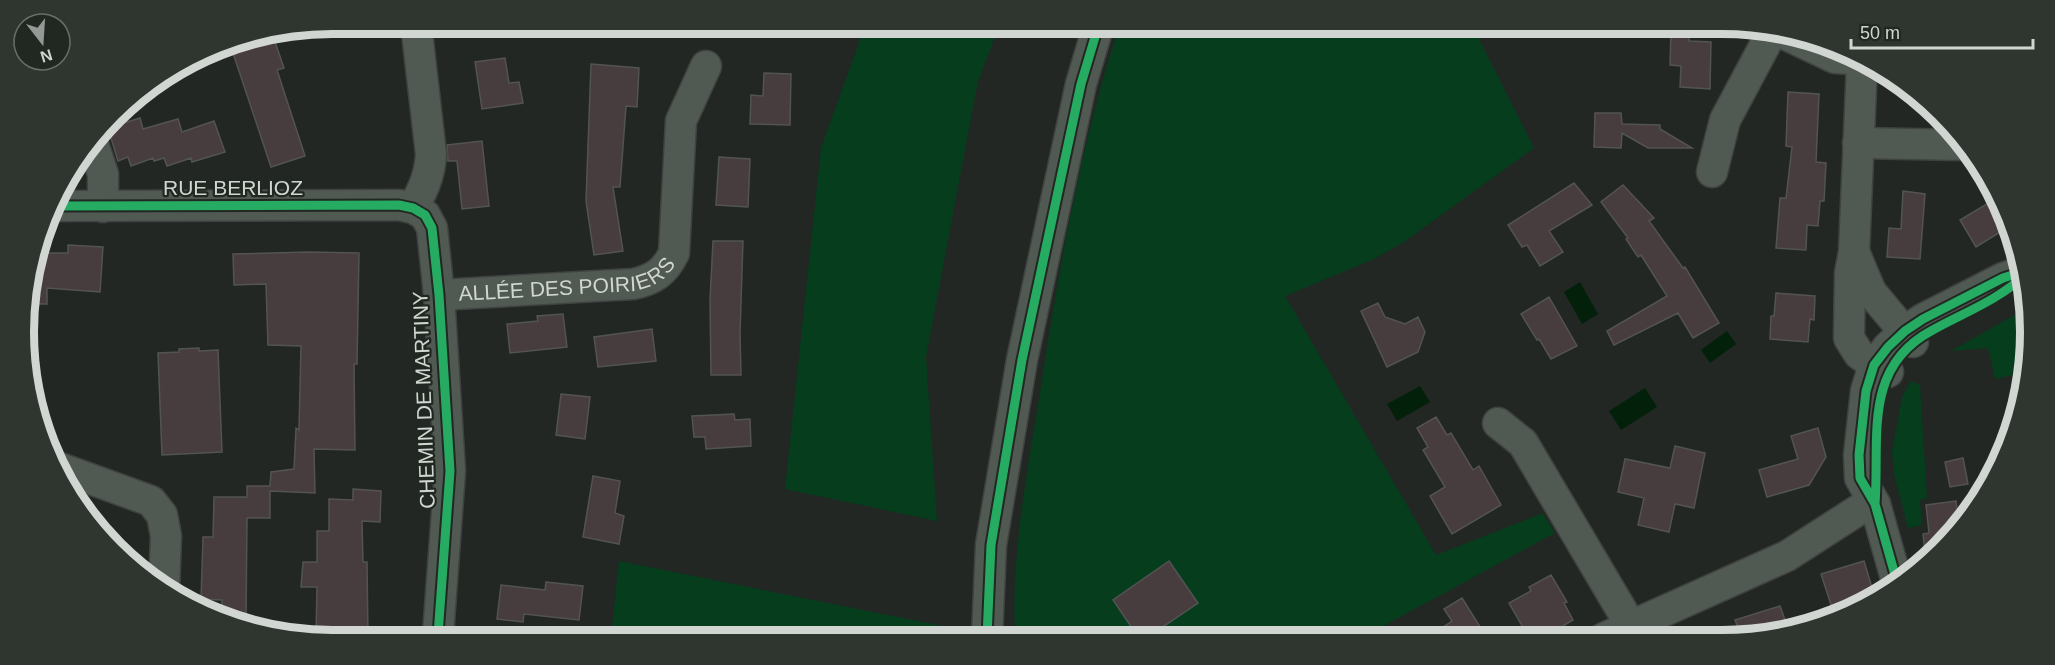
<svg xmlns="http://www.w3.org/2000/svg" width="2055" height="665" viewBox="0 0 2055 665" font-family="Arial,sans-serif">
<rect width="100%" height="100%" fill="#222723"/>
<path fill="#053d1d" d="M865 26 999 27 978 81 926 357 937 521 785 489 821 148Z
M1119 27 1474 29 1534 148 1404 242 1372 260 1285 296 1436 555 1543 513 1555 533 1378 629 1353 637H1015C1011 555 1027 473 1040 392 1059 269 1080 146 1119 27Z
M2025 309V393L2019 408 2013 375 1995 379 1988 348 1951 351Z
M1911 381 1920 385 1927 498 1920 500 1922 525 1908 528 1894 474 1892 452 1902 397Z
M619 561 958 629V637L611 636Z"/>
<path fill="#03200b" d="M1580 282 1598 314 1582 324 1564 292Z
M1727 331 1736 344 1710 363 1701 350Z
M1420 386 1430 402 1397 421 1387 404Z
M1645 388 1657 407 1621 430 1609 411Z"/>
<path fill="#473d3e" stroke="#535452" stroke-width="1.5" d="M1671 30H1689V41L1711 42 1710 89 1680 87 1681 66 1670 65Z
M273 36 284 68 277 70 305 156 271 167 230 44Z
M505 58 509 83 519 82 523 103 482 109 475 62Z
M591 64 639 68 637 107 626 106 620 187H613L623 251 594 255 586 201Z
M764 73 791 74 790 125 750 124 751 95 763 96Z
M1788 92 1819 94 1816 162 1826 163 1824 201H1820L1818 226 1807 225 1806 250 1776 248 1780 198H1786L1792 147 1786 146Z
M1595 113H1621L1622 124 1660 125V129L1692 148H1648L1622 133 1621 148 1594 147Z
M140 118 143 129 178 119 182 132 214 121 225 152 192 162 191 158 167 166 164 158 154 161 153 158 131 166 128 157 118 161 108 128Z
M482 141 489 206 462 209 457 161H448L447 145Z
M719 157 750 159 748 207 716 205Z
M1574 183 1592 205 1549 231 1563 252 1540 266 1527 245 1522 247 1508 225Z
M1623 185 1654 218 1649 221 1683 268 1685 267 1719 323 1693 338 1678 313 1614 345 1607 331 1667 296 1641 255 1638 257 1626 239 1628 238 1601 202Z
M1903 191 1925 194 1920 259 1887 257 1889 228 1901 229Z
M1995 199 2007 228 1976 247 1960 220Z
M43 240 48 241V253H68V245L103 247 100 292 47 288V304H27V293Z
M713 241H743L740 334 741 375H711L710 299Z
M308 252 359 253 357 364H354L355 450 314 449 315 493 270 491V518H247L246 624 222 614V600L201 599 203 537H213L214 497H247V486H270L271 472 294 469 296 428 299 430 301 346 268 345 266 284 234 285 233 254Z
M1776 293 1815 296 1814 320 1810 319 1808 342 1770 339 1771 316H1774Z
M1549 297 1577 346 1551 359 1539 339 1537 340 1521 314Z
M1378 303 1385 317 1405 324 1418 317 1425 332 1418 352 1387 367 1361 311Z
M563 314 567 347 510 353 507 324 538 321 537 316Z
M652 329 656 361 598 367 594 337Z
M199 348V351L218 350 222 452 162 455 158 353 179 352V349Z
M561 394 590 397 585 439 556 435Z
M734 414 735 420 750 419 751 446 706 449 705 437H694L692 416Z
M1436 417 1447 435 1451 433 1473 470 1479 466 1501 505 1452 534 1430 496 1445 487 1423 450 1428 447 1417 428Z
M1818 428 1826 457 1809 485 1767 497 1759 470 1798 459 1791 436Z
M1675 446 1705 453 1694 508 1675 504 1669 532 1638 525 1644 498 1618 492 1625 459 1670 468Z
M1963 458 1968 484 1950 487 1945 462Z
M593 476 620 481 615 513 624 516 619 544 583 537Z
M353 489 381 491 380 522 362 521 363 562H367L368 635H316L317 587H301L303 562H317V531H329V499L353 500Z
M1956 501 1959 526 1940 551 1926 561 1923 534 1929 533 1926 505Z
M1169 561 1198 603 1148 637H1138L1113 600Z
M1864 561 1875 598 1860 609 1835 617 1821 574Z
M1551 575 1567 602 1564 603 1573 620 1543 638H1529L1509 603 1531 591 1529 587Z
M546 582 583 586 579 620 524 614 523 622 497 619 501 585 545 590Z
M1462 598 1487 638H1427L1452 621 1444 609Z
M1780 606 1788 628 1763 638H1742L1735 620Z"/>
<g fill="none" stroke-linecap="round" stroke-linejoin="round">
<defs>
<g id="minor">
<path d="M1776 30 1835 58 1852 59"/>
<path d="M1862 63 1854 252 1850 273 1849 338 1859 354 1874 365 1888 372"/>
<path d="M1858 143 1963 145"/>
<path d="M94 147 103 174V207"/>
<path d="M1712 172 1725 120 1773 30"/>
<path d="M53 206 399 205 413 208 425 215 432 228 439 295 450 471 438 635"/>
<path d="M413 208C423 190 430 175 431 154L416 24"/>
<path d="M1855 254 1871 292 1913 342"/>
<path id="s1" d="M439 295 633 284C653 280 665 272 674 253L681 121 706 66"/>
<path d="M1498 423 1523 443 1631 626"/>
<path d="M60 468 151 501 162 515 166 536 164 590"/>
<path d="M1897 582 1875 504 1860 478 1859 455 1866 391 1874 365 1888 347 1905 331 1923 319 2003 278 2025 271"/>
<path d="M987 637 991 545 1022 360 1081 84 1098 27"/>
<path d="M1604 638 1787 556 1860 509 1875 504"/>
</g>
</defs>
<use href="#minor" stroke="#3f4240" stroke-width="33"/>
<use href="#minor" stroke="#515953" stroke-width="30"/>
<defs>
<path id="cycleway" d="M53 206 399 205 413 208 425 215 432 228 439 295 450 471 438 635
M1875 504C1880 440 1862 368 1931 331 1963 313 1997 301 2025 275
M1897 582 1875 504 1860 478 1859 455 1866 391 1874 365 1888 347 1905 331 1923 319 2003 278 2025 271
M987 637 991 545 1022 360 1081 84 1098 27"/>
</defs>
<use href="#cycleway" stroke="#212822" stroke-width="13"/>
<use href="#cycleway" stroke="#26ab63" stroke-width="9"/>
</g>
<g text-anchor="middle" stroke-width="4.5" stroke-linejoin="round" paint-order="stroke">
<g font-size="21" fill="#d1d6d2" stroke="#212822">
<text x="233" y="195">RUE BERLIOZ</text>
<text dy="7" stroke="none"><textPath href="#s1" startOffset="130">ALLÉE DES POIRIERS</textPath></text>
<text transform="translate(424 400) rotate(-92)" y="7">CHEMIN DE MARTINY</text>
</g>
</g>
<path d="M0 0H2055V665H0ZM332 34H1722A298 298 0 0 1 2020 332V332A298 298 0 0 1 1722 630H332A298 298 0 0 1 34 332V332A298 298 0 0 1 332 34Z" fill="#2f3630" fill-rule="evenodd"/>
<path fill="none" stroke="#d1d6d2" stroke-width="8" d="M332 34H1722A298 298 0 0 1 2020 332V332A298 298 0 0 1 1722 630H332A298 298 0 0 1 34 332V332A298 298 0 0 1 332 34Z"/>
<g transform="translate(42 42) rotate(163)"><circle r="28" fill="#212822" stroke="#676e68" stroke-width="1.5"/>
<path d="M0-4.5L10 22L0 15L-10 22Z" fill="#949995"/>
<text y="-9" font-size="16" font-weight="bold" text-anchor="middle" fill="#d1d6d2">N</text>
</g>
<path d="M1851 39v9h182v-9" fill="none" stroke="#d1d6d2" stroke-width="3"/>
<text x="1860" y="39" font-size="18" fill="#d1d6d2" stroke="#212822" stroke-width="4.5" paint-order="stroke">50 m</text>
</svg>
